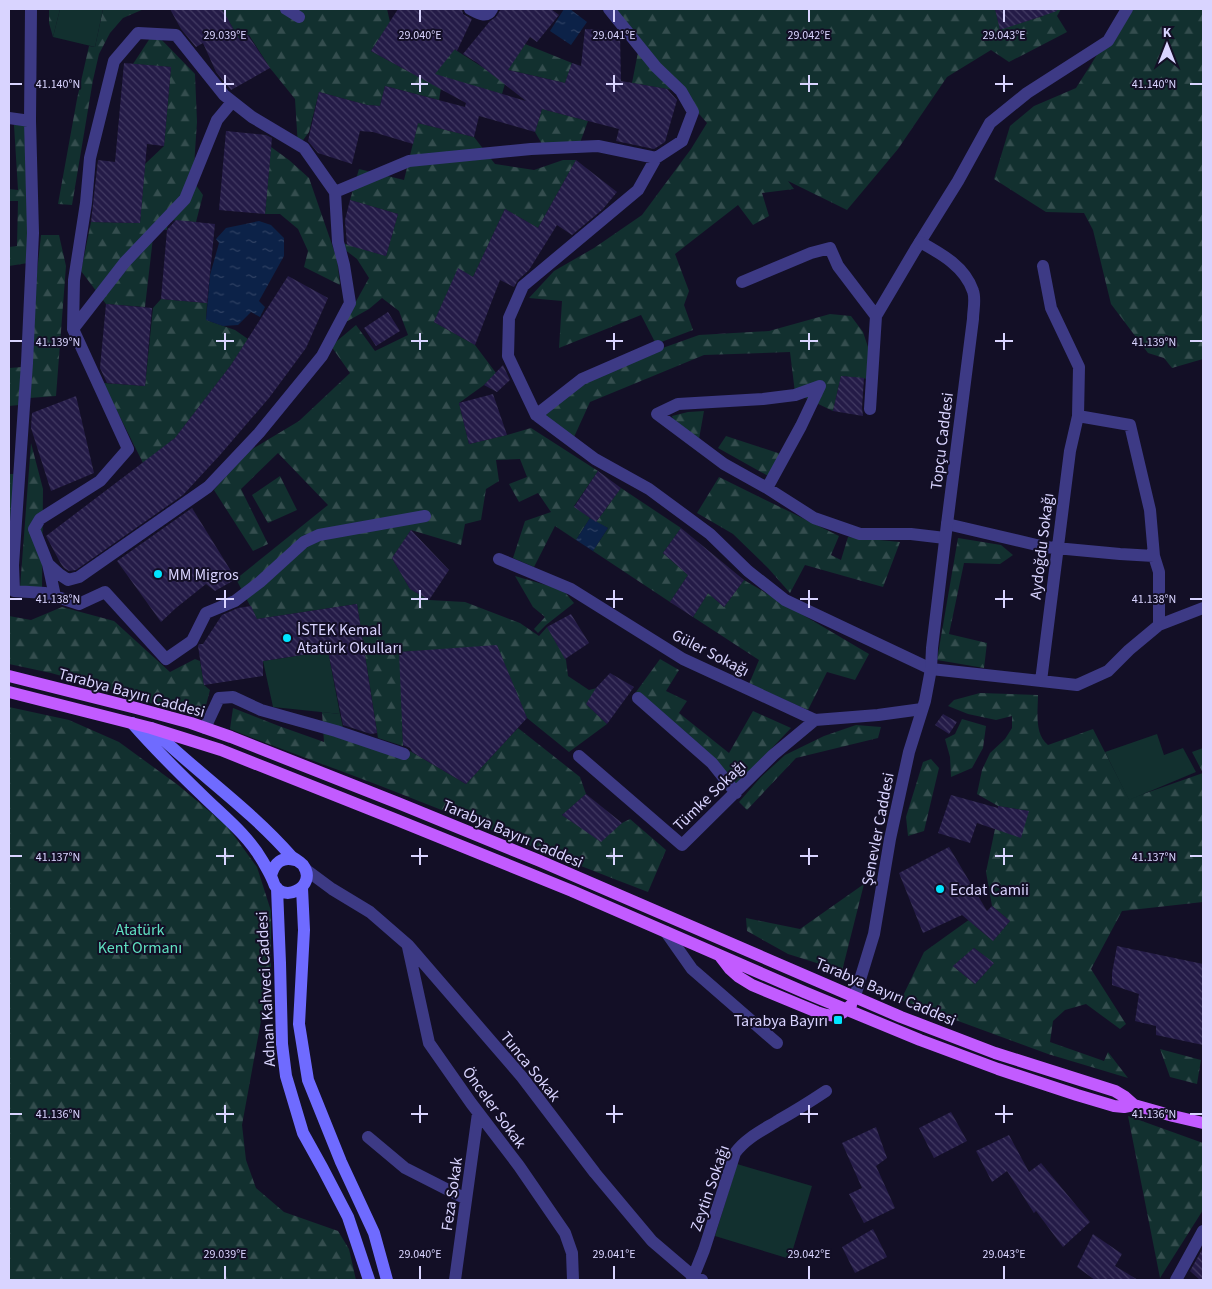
<svg xmlns="http://www.w3.org/2000/svg" width="1212" height="1289" viewBox="0 0 1212 1289" font-family="'Source Sans 3',sans-serif">
<defs>
<pattern id="forest-firs" width="22" height="20" patternUnits="userSpaceOnUse" patternTransform="scale(1.25)"><rect width="22" height="20" fill="#12302f"/><path d="M5 1l3.5 6h-7zM16 11l3.5 6h-7z" fill="#344d4e"/></pattern>
<pattern id="water-ripples" width="26" height="14" patternUnits="userSpaceOnUse" patternTransform="scale(1.25)"><rect width="26" height="14" fill="#0c2248"/><path d="M2 4q2-2 4 0t4 0M15 11q2-2 4 0t4 0" fill="none" stroke="#2f4163"/></pattern>
<pattern id="building-back-hatch" width="6" height="6" patternUnits="userSpaceOnUse" patternTransform="scale(1.25)"><rect width="6" height="6" fill="#241b47"/><path d="M-1 5l2 2M0 0l6 6M5-1l2 2" fill="none" stroke="#433b63"/></pattern>
</defs>
<rect width="100%" height="100%" fill="#130f26"/>
<path fill="url(#forest-firs)" fill-rule="evenodd" d="M49 9H60L53 37 49 23Z
M103 9H144L123 18 110 33 99 54 93 80 72 205 58 204 77 99 89 46 95 47Z
M222 9H387L390 22 371 51 428 82 448 57 454 49 501 79 525 44 572 63 565 83 509 70 502 94 443 77 439 100 385 86 380 106 367 105 319 92 309 132 298 147 295 99 270 68 249 35 239 39Z
M608 9H995L1000 29 1043 16 1041 9H1061L1057 16 1067 32 1009 62 991 50 947 77 898 149 847 210 788 181 794 189 762 193 769 216 753 225 738 205 675 254 689 291 684 305 693 330 656 344 641 315 559 348 562 301 529 298 554 271 594 248 642 215 691 149 707 123 679 91 632 83 640 42Z
M1126 9H1203V359L1172 368 1164 358 1148 353 1111 304 1093 230 1084 213 1046 212 994 179 1010 126 1034 106 1076 88Z
M154 32 195 74 197 122 193 181 203 195 196 222 168 220 167 230 154 229 145 307 106 304 81 271 91 222 140 223 145 164 164 146 171 67 133 64Z
M542 109 588 121 577 151H546L535 132Z
M418 123 474 137 495 164 534 170 563 160H576L538 228 505 209 473 277 458 269 434 322 475 345 496 373 484 385 459 403 469 444 507 435 531 428 598 471 574 506 590 518 576 540 555 526 534 567 513 558 525 521 551 512 538 493 519 502 509 484 527 477 520 459 496 460 499 481 486 489 481 520 465 524 461 545 411 530 392 558 410 589 429 600 465 602 520 623 539 636 547 627 566 660 568 676 589 690 597 688 587 705 607 724 569 752 527 718 497 646 400 652 403 746 378 738 357 604 257 619 236 579 328 505 278 453 241 489 268 544 253 551 214 490 244 454 299 421 350 373 331 346 356 325 375 351 408 335 399 311 382 298 369 309 344 323 369 278 357 259 340 246 339 242 386 256 398 214 350 200 359 169 404 180Z
M14 125H28V263L9 266V247L17 246 18 201H9V189L18 190Z
M271 147 289 160 309 178 337 259 340 285 304 267 308 251 298 229 280 214H265Z
M41 235H59L66 266 56 396 29 398 36 282Z
M161 299 207 303 206 320 235 330 248 339 231 365 175 438 143 463 103 383 145 386 153 308Z
M830 314 851 316 863 332 871 356 869 379 841 376 833 411 795 393 790 352 704 355 590 402 574 437 539 411 586 380 657 350 699 335 769 331Z
M22 367 19 405 9 406V368Z
M704 411 699 439 675 426 672 416 688 412Z
M726 436 784 455 770 477 718 448Z
M31 443 43 489 42 588H20Z
M9 474H14L9 546Z
M280 476 297 510 268 523 252 495Z
M719 477 839 536 831 555 841 560 848 537 900 542 883 587 805 565 790 593 768 568 733 534 697 513Z
M621 488 681 528 663 553 688 575 670 602 593 551 608 528 596 522Z
M958 538 1001 545 1013 555 1000 564 964 563 949 634 987 643 984 668 937 660Z
M515 576 563 590 574 603 546 625 538 633 534 629 545 617 533 607Z
M744 580 869 654 855 680 827 672 808 710 749 684 759 660 693 617 708 593 724 607Z
M62 607 114 621 170 672 195 659 200 661 204 685 210 690 204 713 168 709 122 693 51 673 9 664V616L31 620Z
M660 659 679 670 666 691 687 701 679 713 729 753 753 711 791 728 736 786 716 762 636 692Z
M980 693 1038 695C1038 711 1034 734 1048 745L1093 729 1129 799 1203 773 1192 752 1203 748V902L1122 911 1091 969 1126 1024 1120 1029 1086 1004 1065 1010 1053 1021 1050 1042 1104 1061 1108 1052 1128 1078 1048 1054 901 1000 924 952 970 919 975 926 993 941 1010 921 992 906 986 872 995 829 1029 811 998 806 977 794 982 770 990 753 1005 739 1012 728V716L996 720 968 714 948 706 954 700ZM974 948 994 963 975 984 953 966Z
M9 707 69 720 119 742 178 785 227 826 257 867 271 911V966L242 1125 246 1160 256 1188 284 1212 338 1231 349 1249 356 1280H9Z
M233 708 279 726 324 742 322 712 340 714 345 737 405 758 410 751 466 784 518 728 580 777 586 794 562 815 601 841 622 823 630 819 666 850 648 892C565 861 483 826 401 794 344 771 286 752 230 729Z
M962 719 986 726 983 748 972 768 951 777 950 757 945 739 955 734Z
M856 725 881 727 878 738 796 758 747 810 739 802 761 777 785 755 824 736Z
M931 759 939 768 924 831 908 836 906 817 923 762Z
M864 884 842 971 788 954 747 931 746 918 800 929Z
M1160 1049 1201 1060 1197 1084 1170 1077Z
M1128 1116 1203 1143V1210L1160 1278Z"/>
<path fill="#12302f" d="M60 9H103L95 47 53 37Z
M328 651 340 714 273 707 263 661Z
M1157 734 1164 755 1183 748 1196 772 1129 800 1105 752Z
M737 1164 812 1186 790 1259 715 1236Z"/>
<path fill="url(#water-ripples)" d="M564 9H570L587 22 571 45 550 31Z
M259 221 271 225 284 238V256L259 301 265 307 260 317 251 312 238 325 223 326 206 320 210 275 219 243 216 239 226 228Z
M590 518 608 528 593 551 576 540Z"/>
<path fill="url(#building-back-hatch)" d="M170 9H222L239 39 248 35 270 68 231 90 216 72 203 43 196 47 181 29Z
M398 9H462L463 14 472 19 457 51 455 49 435 74 526 101 476 62 463 54 490 21 496 17 501 9H551L559 15 537 42 530 37 508 70 565 83 572 63 581 66 585 29 616 31 620 35 621 81 667 89 677 100 665 142 654 149 616 141 619 129 542 109 535 132 479 116 474 137 418 123 413 144 373 132 360 131 352 164 318 153 308 141 319 92 367 105 380 106 385 86 465 107 466 103 371 51Z
M995 9H1056L1057 11 1000 30Z
M124 63 171 67 164 146 147 144 140 223 91 222 98 160 115 162Z
M226 131 266 135 272 138 265 214 219 210Z
M576 160 617 192 603 209 572 235 557 225 529 270 518 280 514 287 500 280 475 345 434 322 458 268 473 277 505 209 538 228Z
M350 200 398 214 386 256 347 245 345 220Z
M176 220 215 224 207 303 161 299 167 230Z
M288 276 328 298 306 348 269 398 220 455 183 495 76 570 69 571 64 568 61 564 46 536 175 438 231 365Z
M106 304 152 308 145 386 107 383 100 368Z
M388 312 400 331 376 346 364 328Z
M503 365 510 380 497 392 484 385Z
M841 376 864 378 862 408 863 416 833 411Z
M493 394 507 435 469 444 459 403Z
M76 396 94 473 51 491 31 428 32 413Z
M598 471 621 488 596 522 574 507Z
M192 508 236 579 215 591 206 584 176 608 161 622 117 561Z
M681 528 744 580 724 607 708 593 693 617 670 602 688 575 663 553Z
M411 530 449 570 429 600 410 589 392 558Z
M357 604 377 733 371 734 343 725 328 651 263 661V676L204 685 198 646 199 644H203L222 615 238 608 251 606 257 619Z
M571 614 589 643 565 659 547 627Z
M497 645 527 718 466 784 412 752 410 748 403 745 399 652Z
M610 673 634 687 607 724 586 704 596 688Z
M943 714 957 722 949 734 935 725Z
M586 794 622 823 601 842 562 815Z
M951 795 998 808V806L1029 811 1021 838 977 823 970 843 938 833Z
M949 847 987 911 992 906 1010 921 993 941 962 915 923 933 899 873Z
M1117 946 1203 964V1045L1156 1035V1026L1135 1021 1139 994 1112 985V973Z
M974 948 994 963 975 984 953 966Z
M951 1112 967 1141 934 1158 919 1128Z
M876 1127 887 1158 876 1166 895 1208 864 1223 849 1194 862 1188 842 1143Z
M1009 1135 1029 1172 1041 1163 1090 1222 1063 1247 1036 1211 1034 1213 1007 1171 992 1182 976 1151Z
M873 1229 887 1257 855 1273 842 1247Z
M1093 1234 1122 1254 1115 1266 1138 1280H1095L1077 1267Z
M1203 1248V1280H1200L1190 1271Z"/>
<g fill="none" stroke-linecap="round" stroke-linejoin="round">
<path stroke="#3d3a85" stroke-width="12" d="M31 9 30 121 33 233 27 363 13 565 14 591 45 593 79 604 105 592 166 659 192 641 206 613 235 601 260 582 304 542 319 535 425 516
M286 9 299 17
M470 9C478 13 487 19 492 9
M138 33 176 35 224 95 252 117 304 148 335 192 338 242 344 265 350 303 322 356 259 433 208 487 79 577 68 580 59 574 48 564 34 529 40 519 100 481 128 449 73 329 74 280 86 203 90 158 114 61Z
M9 118 30 121
M656 158 638 190 523 286 509 318 508 356 536 415 595 459 649 489 710 534 748 571 785 600 931 669 1077 685 1108 671 1129 650 1159 625V572L1154 556 1150 510 1130 425 1078 416 1079 367 1051 308 1043 266
M335 192 409 161 531 149 598 146 656 158 682 141 693 112 681 91 656 67 609 9
M742 282 811 253 830 248 838 266 876 316
M73 329 125 262 185 199 217 120 232 102
M820 386 801 426 767 488 724 464 657 414 678 404 763 399 795 395Z
M870 409 876 316 915 250 958 181 990 123 1027 93 1108 41 1127 9
M536 415 582 379 658 346
M767 488 814 518 860 534H911L945 538
M947 524 1045 547 1120 554 1154 556
M499 559 571 589 683 659 815 720 878 715 922 709
M48 564 55 596
M1159 625 1203 608
M1041 681 1070 451 1078 416
M638 698 712 763 736 793
M205 728 219 698 233 697 261 710 336 731 404 754
M579 756 682 845 773 755 815 720
M305 869 332 889 370 912 408 945 522 1077 595 1173 652 1241 693 1276 702 1280
M666 932 692 969 777 1043
M408 947 429 1043 471 1103 519 1166 565 1233 572 1253 573 1280
M368 1137 405 1168 466 1199
M455 1280 478 1113
M692 1280 704 1250 735 1153C746 1138 763 1130 779 1120 795 1111 811 1101 826 1091
M1176 1280 1203 1231"/>
<path stroke="#3d3a85" stroke-width="12" d="M855 996 874 934 890 839 909 752 925 701 931 669 932 648 947 524 973 319C973 311 976 299 973 291 965 267 942 254 920 242"/>
<path stroke="#6f6bff" stroke-width="12" d="M132 723C154 748 177 771 201 794 223 816 246 833 262 860 266 867 270 873 273 881 280 906 319 887 303 865 300 862 295 859 291 856 250 809 196 772 151 728
M271 876C274 863 282 856 295 860
M277 888 280 963 282 1044 286 1076 303 1133 323 1169 348 1217 369 1280
M302 888 304 930 299 1024 308 1080 341 1162 374 1233 387 1280"/>
<path stroke="#c25bff" stroke-width="12" d="M9 676 136 708 191 723 231 737 398 803 540 861 901 1017 995 1053 1115 1091 1125 1097 1134 1105 1173 1116 1203 1123
M9 692 151 728 221 750 397 820 572 891 804 992 920 1040 998 1069 1077 1095 1114 1106 1124 1107 1134 1105
M720 956 730 969 739 977 752 985 817 1012C830 1017 841 1018 851 1005"/>
</g>
<path fill="none" stroke="#d9d4ff" stroke-width="2" d="M225 10V22M420 10V22M614 10V22M809 10V22M1004 10V22M225 75V92M420 75V92M614 75V92M809 75V92M1004 75V92M10 84H22M216 84H234M411 84H428M606 84H623M800 84H818M995 84H1013M1190 84H1202M225 333V350M420 333V350M614 333V350M809 333V350M1004 333V350M10 341H22M216 341H234M411 341H428M606 341H623M800 341H818M995 341H1013M1190 341H1202M225 590V608M420 590V608M614 590V608M809 590V608M1004 590V608M10 599H22M216 599H234M411 599H428M606 599H623M800 599H818M995 599H1013M1190 599H1202M225 848V865M420 848V865M614 848V865M809 848V865M1004 848V865M10 856H22M216 856H234M411 856H428M606 856H623M800 856H818M995 856H1013M1190 856H1202M225 1105V1123M420 1105V1123M614 1105V1123M809 1105V1123M1004 1105V1123M10 1114H22M216 1114H234M411 1114H428M606 1114H623M800 1114H818M995 1114H1013M1190 1114H1202M225 1266V1279M420 1266V1279M614 1266V1279M809 1266V1279M1004 1266V1279"/>
<g fill="#00e5ff" stroke="#130f26" stroke-width="2">
<circle cx="158" cy="574" r="5"/>
<circle cx="287" cy="638" r="5"/>
<circle cx="940" cy="889" r="5"/>
<rect x="833" y="1015" width="10" height="10" rx="2.5"/>
</g>
<g text-anchor="middle" stroke-width="4" stroke-linejoin="round" paint-order="stroke">
<g font-size="16" fill="#d9d4ff" stroke="#130f26">
<text transform="translate(941 441) rotate(-83)" y="6">Topçu Caddesi</text>
<text transform="translate(1041 546) rotate(-83)" y="6">Aydoğdu Sokağı</text>
<text transform="translate(711 652) rotate(27)" y="6">Güler Sokağı</text>
<text transform="translate(132 692) rotate(15)" y="6">Tarabya Bayırı Caddesi</text>
<text transform="translate(709 795) rotate(-44)" y="6">Tümke Sokağı</text>
<text transform="translate(877 829) rotate(-79)" y="6">Şenevler Caddesi</text>
<text transform="translate(513 833) rotate(23)" y="6">Tarabya Bayırı Caddesi</text>
<text transform="translate(265 989) rotate(-93)" y="6">Adnan Kahveci Caddesi</text>
<text transform="translate(886 991) rotate(23)" y="6">Tarabya Bayırı Caddesi</text>
<text transform="translate(531 1066) rotate(51)" y="6">Tunca Sokak</text>
<text transform="translate(495 1107) rotate(54)" y="6">Önceler Sokak</text>
<text transform="translate(709 1188) rotate(-71)" y="6">Zeytin Sokağı</text>
<text transform="translate(451 1194) rotate(-82)" y="6">Feza Sokak</text>
</g>
<g font-size="16" fill="#d9d4ff" stroke="#130f26" text-anchor="start">
<text x="168" y="580">MM Migros</text>
<text x="297" y="635">İSTEK Kemal<tspan x="297" dy="18">Atatürk Okulları</tspan></text>
<text x="950" y="895">Ecdat Camii</text>
<text x="828" y="1026" text-anchor="end">Tarabya Bayırı</text>
</g>
<g font-size="16" fill="#5fe0c0" stroke="#130f26">
<text x="140" y="935">Atatürk<tspan x="140" dy="18">Kent Ormanı</tspan></text>
</g>
</g>
<g font-size="12" text-anchor="middle" fill="#d9d4ff" stroke="#130f26" stroke-width="4" stroke-linejoin="round" paint-order="stroke">
<text x="225" y="39">29.039°E</text>
<text x="420" y="39">29.040°E</text>
<text x="614" y="39">29.041°E</text>
<text x="809" y="39">29.042°E</text>
<text x="1004" y="39">29.043°E</text>
<text x="58" y="88">41.140°N</text>
<text x="1154" y="88">41.140°N</text>
<text x="58" y="346">41.139°N</text>
<text x="1154" y="346">41.139°N</text>
<text x="58" y="603">41.138°N</text>
<text x="1154" y="603">41.138°N</text>
<text x="58" y="861">41.137°N</text>
<text x="1154" y="861">41.137°N</text>
<text x="58" y="1118">41.136°N</text>
<text x="1154" y="1118">41.136°N</text>
<text x="225" y="1258">29.039°E</text>
<text x="420" y="1258">29.040°E</text>
<text x="614" y="1258">29.041°E</text>
<text x="809" y="1258">29.042°E</text>
<text x="1004" y="1258">29.043°E</text>
</g>
<rect width="1212" height="1289" fill="none" stroke="#d9d4ff" stroke-width="20"/>
<g transform="translate(1167 45)" stroke="#130f26" stroke-width="4" paint-order="stroke">
<path d="M0-4L9 19L0 12L-9 19Z" fill="#d9d4ff"/>
<text y="-8" font-size="14" font-weight="bold" text-anchor="middle" fill="#d9d4ff">K</text>
</g>
</svg>
